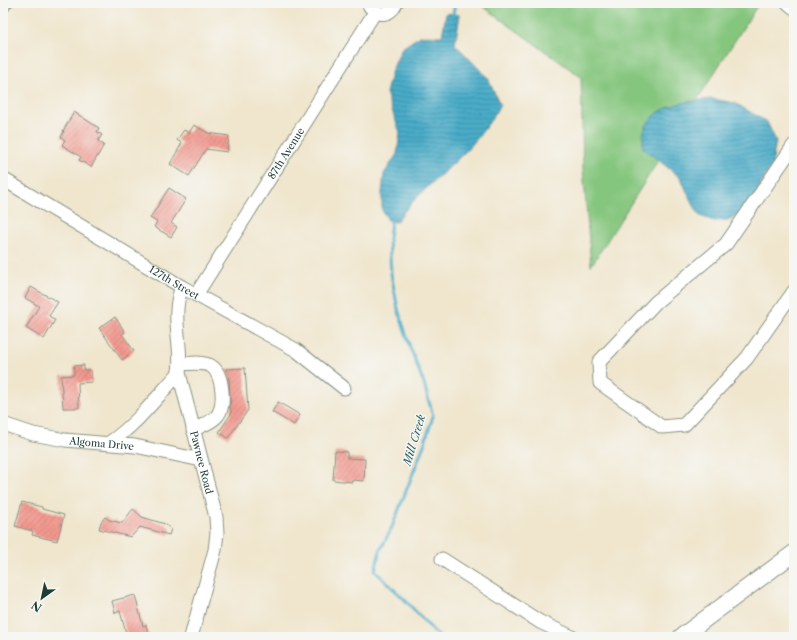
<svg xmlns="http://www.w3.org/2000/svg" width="797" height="640" viewBox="0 0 797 640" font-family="'Libre Caslon Text',serif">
<defs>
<pattern id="water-rules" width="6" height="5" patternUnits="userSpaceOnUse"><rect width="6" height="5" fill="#4aacc9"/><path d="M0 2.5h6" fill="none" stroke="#3d8da4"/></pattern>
<pattern id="building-hatch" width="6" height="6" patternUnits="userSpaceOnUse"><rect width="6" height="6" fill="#f2988f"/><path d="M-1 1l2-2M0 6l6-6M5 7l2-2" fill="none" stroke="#c37d76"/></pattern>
</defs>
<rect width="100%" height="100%" fill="#f6f6f2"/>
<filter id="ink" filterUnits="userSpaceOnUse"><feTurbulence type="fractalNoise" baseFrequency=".025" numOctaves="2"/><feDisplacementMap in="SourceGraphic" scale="8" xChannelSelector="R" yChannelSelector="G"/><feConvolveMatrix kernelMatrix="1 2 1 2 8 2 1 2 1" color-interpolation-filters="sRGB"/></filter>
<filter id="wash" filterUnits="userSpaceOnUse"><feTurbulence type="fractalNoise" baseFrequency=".012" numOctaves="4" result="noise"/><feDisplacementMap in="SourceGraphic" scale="16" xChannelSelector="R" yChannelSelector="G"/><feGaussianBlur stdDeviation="0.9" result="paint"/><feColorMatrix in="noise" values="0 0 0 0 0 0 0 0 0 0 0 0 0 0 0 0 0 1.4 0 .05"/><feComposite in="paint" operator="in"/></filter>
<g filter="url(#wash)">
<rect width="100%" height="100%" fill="#f0e6ce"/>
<path fill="#85c67e" stroke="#528259" d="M478 3H759L591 266 583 168 581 77Z"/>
<path fill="url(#water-rules)" stroke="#34747e" d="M446 13 460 15 455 44 488 78 500 105C491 121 480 136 468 149 444 174 416 194 396 222L388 220 382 210V193L384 174 397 154 400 133 386 93 392 70 402 48 420 36H442Z
M712 99 735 103 767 122 776 141 772 165 757 192 742 214 728 220 714 221 700 216 690 199 681 178 643 148C643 144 643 139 643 135 649 105 687 101 712 99Z"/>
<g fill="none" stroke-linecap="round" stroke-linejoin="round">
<path stroke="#4aacc9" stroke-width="3" d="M453 14 455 3
M391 221 389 239 391 274 398 309 410 347 424 384 433 416 424 445 392 527 380 551 375 571 405 600 439 637"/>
</g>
<g id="blocks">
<path fill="url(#building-hatch)" d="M74 112 99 128 97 132 102 135 98 141 104 145 91 167 79 160 81 157 62 145 65 140 61 137 64 131H63Z
M194 125 208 133 229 136 227 152 206 149 189 176 170 164 182 143 177 140 184 130 189 133Z
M169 188 186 199 171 223 177 227 171 237 154 227 157 222 150 218Z
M31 287 58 302 49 316 55 320 44 339 26 328 39 306 25 298Z
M115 317 125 332 122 334 134 351 122 360 99 328Z
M84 365V370H91L92 382 78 383 79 408H63L61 376 74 375V366Z
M245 368 248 410 228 438 219 432 231 414 229 379 226 369Z
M278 402 300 415 294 425 272 412Z
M335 451 347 452V458L365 459 364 481 353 480 352 482 333 480Z
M22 502 42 507V509L64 515 57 541 32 535 33 531 15 526Z
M133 509 142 517 165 524 171 529 169 535 140 527 131 537 99 529 101 522 105 517 109 520 122 523Z
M135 595 143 626 146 625 149 637H127L120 611 115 613 112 601Z"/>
</g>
</g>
<g filter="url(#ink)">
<use href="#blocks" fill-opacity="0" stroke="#889281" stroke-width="1"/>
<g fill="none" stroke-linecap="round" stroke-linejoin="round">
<defs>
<g id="minor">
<path d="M368 3C374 16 390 18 396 3"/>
<path d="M788 3 794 8"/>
<path d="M3 6 5 3"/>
<path d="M794 145 726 244 656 302 599 362 600 383 662 427 684 425 747 358 794 291"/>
<path id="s1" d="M3 179 182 287 296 350 344 388"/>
<path id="s2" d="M182 287C170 316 183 344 179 373L216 517 217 533 215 550 191 637"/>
<path id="s3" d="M196 295 375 12"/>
<path d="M180 364C189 364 202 361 211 366 223 373 226 406 217 416 211 423 200 426 193 430"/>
<path id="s4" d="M3 424 33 434 65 440 135 446 201 460"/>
<path d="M109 443C136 425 157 397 179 373"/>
<path d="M442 559 540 622 572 637"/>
</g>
<path id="major" d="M681 637 794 553"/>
</defs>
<use href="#minor" stroke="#889281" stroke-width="15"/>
<use href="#major" stroke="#889281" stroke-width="18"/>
<use href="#minor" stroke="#fff" stroke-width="13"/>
<use href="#major" stroke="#fff" stroke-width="16"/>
<defs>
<path id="rail" d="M3 7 13 3"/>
</defs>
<use href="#rail" stroke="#1f3d34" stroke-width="4.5"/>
<use href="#rail" stroke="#f6f6f2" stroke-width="3" stroke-dasharray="9" stroke-linecap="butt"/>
</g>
</g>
<g text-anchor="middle" stroke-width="3" stroke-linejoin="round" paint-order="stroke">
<g font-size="10" fill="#1f3d34" stroke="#f6f6f2">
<text dy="4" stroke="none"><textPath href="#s3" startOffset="168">87th Avenue</textPath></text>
<text dy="4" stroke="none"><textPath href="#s1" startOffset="200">127th Street</textPath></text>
<text dy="4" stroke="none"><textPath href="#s4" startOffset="101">Algoma Drive</textPath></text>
<text dy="4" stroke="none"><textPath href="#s2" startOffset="179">Pawnee Road</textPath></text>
</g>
<g font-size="11" font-style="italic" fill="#2c5e61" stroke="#f6f6f2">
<text transform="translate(414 440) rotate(-73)" y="4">Mill Creek</text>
</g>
</g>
<rect width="797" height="640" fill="none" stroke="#f6f6f2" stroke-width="16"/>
<g transform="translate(42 598) rotate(213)" stroke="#f6f6f2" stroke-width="3" paint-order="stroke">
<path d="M0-3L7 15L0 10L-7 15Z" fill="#1f3d34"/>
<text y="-6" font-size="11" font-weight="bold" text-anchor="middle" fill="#1f3d34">N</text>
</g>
</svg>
